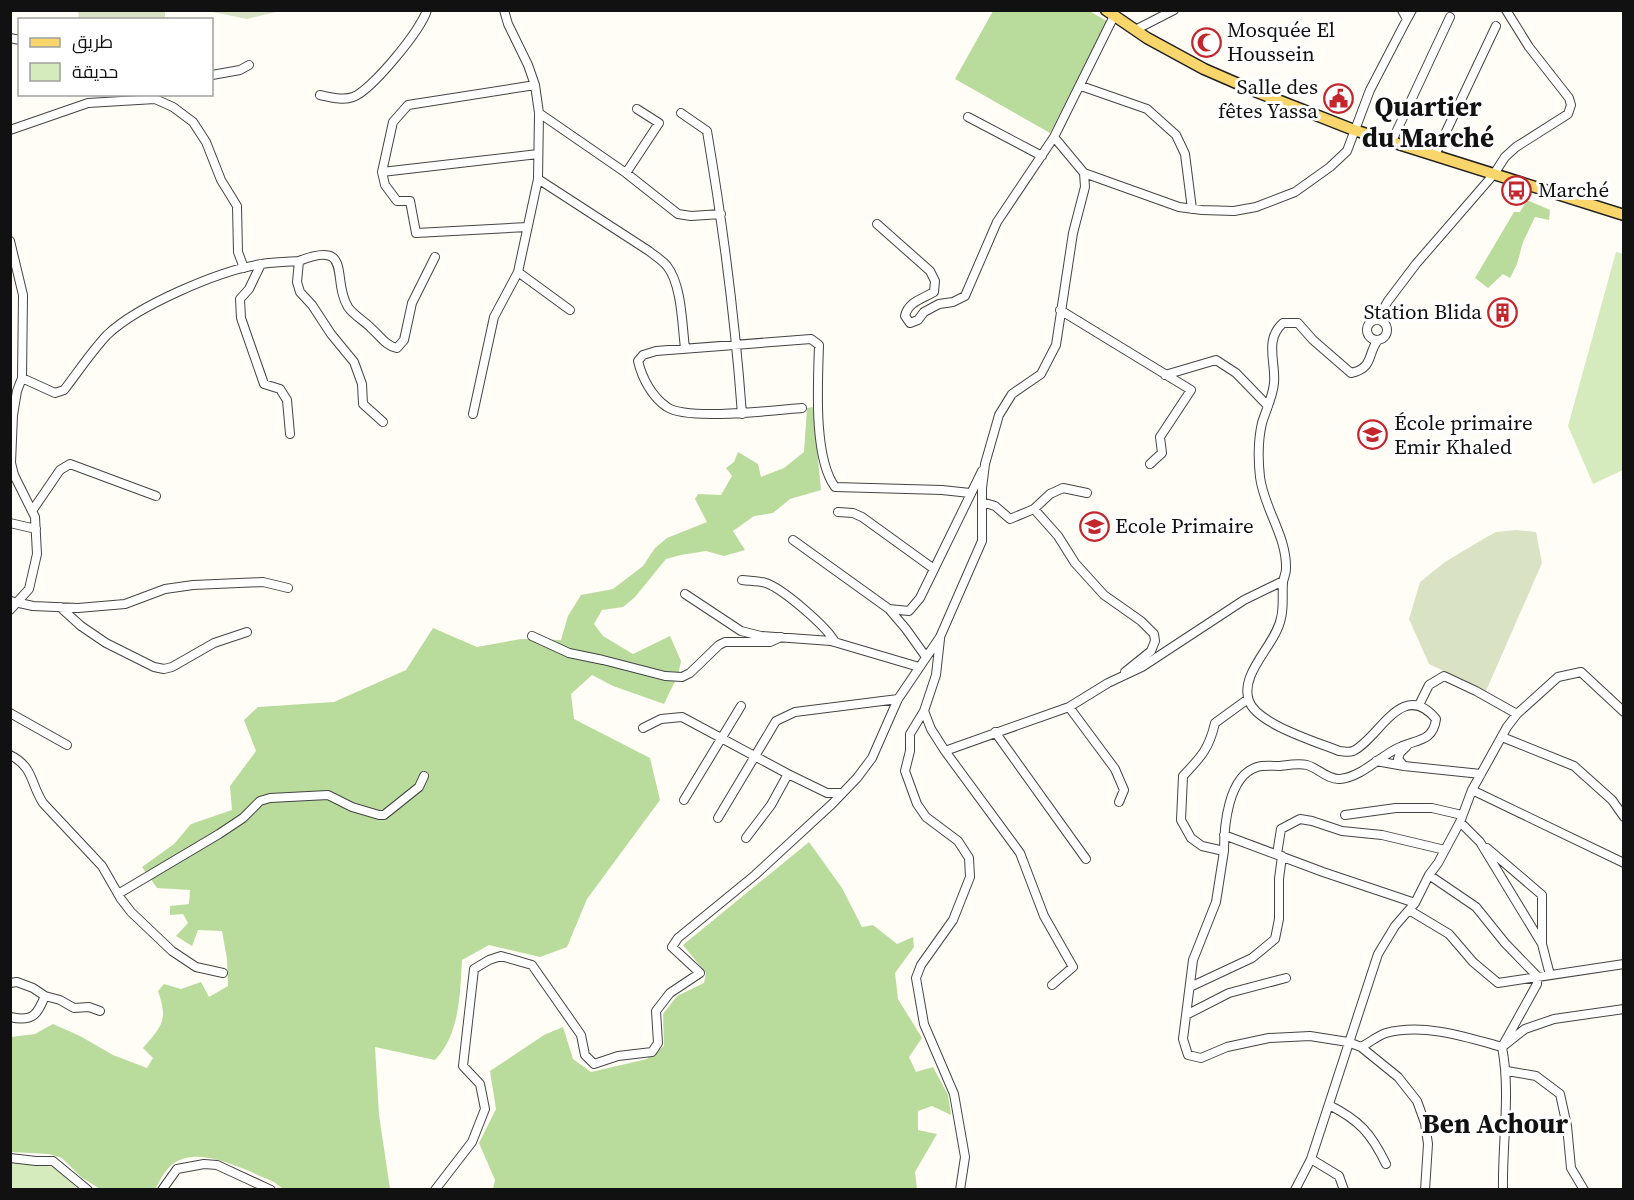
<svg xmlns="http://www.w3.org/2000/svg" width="1634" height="1200" viewBox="0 0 1634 1200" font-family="'Source Serif 4',Cairo,serif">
<rect width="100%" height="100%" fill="#fffdf5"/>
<path fill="#d5ebbd" d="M1616 252 1624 254 1623 470 1593 484 1568 426Z
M11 1162 55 1167 78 1189 11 1190Z"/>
<path fill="#b9dc9c" d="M993 11H1089L1107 21 1050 133 955 79Z
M1527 200 1550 210 1549 220 1535 217 1523 242 1517 264 1510 278 1503 274 1488 288 1475 278 1514 212H1520Z
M813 407 821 490 790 499 773 513 754 516 733 531 745 550 724 556 706 551 681 555 666 559 635 597 623 607 602 610 594 624 603 636 633 654 670 636 681 661 678 675 664 704 613 686 592 675 571 694 574 719 650 758 660 800 587 899 567 947 540 957 489 945 462 960C460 994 460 1034 435 1060L375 1047 379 1115 390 1189H283L274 1182C246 1171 191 1139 167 1170 162 1175 159 1183 155 1189H100L81 1177 62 1158 49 1154 11 1152V1037L35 1034 53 1024 80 1036 113 1055 147 1068 153 1058 143 1048C163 1025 168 1020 158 991L164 984 181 989 201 982 209 997 228 986 227 959 222 931 198 930 192 946 176 936 188 923 183 914 170 915V906L189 904 190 890 157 888 142 867 174 844 191 824 232 810 230 786 256 751 244 720 258 707 334 702 406 670 433 628 477 647 521 639 561 640 568 616 581 595 613 589 643 566 655 548 667 538 707 522 695 499 698 494 721 495 732 476 726 468 734 462 738 452 758 464 761 477 784 468 804 452 807 408Z
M809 842 842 888 862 927 873 925 897 944 913 937 914 947 895 973 898 999 922 1038 909 1057 916 1072 933 1067 948 1095 951 1115 932 1106 918 1111V1130L937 1134 915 1172 917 1189H493L495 1180 479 1143 496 1109 490 1071 544 1035 563 1027 573 1059 591 1072 647 1059 664 1046 663 1014 677 996 704 983 706 973 683 945Z"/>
<path fill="#d9e3c4" d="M78 11H165V18L79 19Z
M208 11H276V12L247 19Z
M1516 530 1536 532 1542 563 1486 691 1429 664 1409 619 1420 582 1445 562 1485 538 1496 532Z"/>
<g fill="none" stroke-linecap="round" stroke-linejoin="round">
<defs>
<path id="minor" d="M1402 10 1407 19 1412 10
M1135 30 1174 10
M10 38 20 40
M212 75 240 70 249 65
M1081 86 1147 109 1176 135 1185 154 1192 209
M320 95C330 97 343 101 353 97 371 91 421 30 427 10
M539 113 626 173 678 214 691 216 721 214
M681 113 707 131C723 225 735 319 742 414
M968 117 1042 156
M10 130 88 103 155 99 173 107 193 122 206 142 221 180 237 206 238 252 244 268
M1392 141 1450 17
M1435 155 1496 26
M382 172 393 122 408 105 535 85
M626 173 659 123 637 109
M1084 173 1179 207 1202 210 1234 211 1256 207 1295 192 1330 167 1347 151 1370 90 1407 19
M538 179 649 251C655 256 662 260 667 266 682 285 682 325 685 348
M877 224 930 271 935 281 934 292C922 299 908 302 905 316L910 323 918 320 924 312 939 304 953 302 965 296 997 222 1054 137
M527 227 416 233 410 201H397L385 185 382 172 538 154
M10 241 23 295 22 378 17 391 13 415 11 463 14 475 35 517 37 554 29 589 10 610
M299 261C354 239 331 280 348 307 354 316 365 321 372 329 380 336 386 346 397 348L404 340 412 303 435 257
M261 264 249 289 240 299 241 318 264 384 280 389 287 400 290 434
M518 272 570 310
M1060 310 1191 390 1160 437 1162 453 1150 464
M1377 320 1388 301 1416 264 1494 174 1505 157 1516 147 1568 114 1571 105 1569 98 1529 47 1506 10
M1367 330a10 10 0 1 1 20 0a10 10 0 1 1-20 0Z
M1165 375 1216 360 1236 373 1268 406
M22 378 55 393 64 390C78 372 91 352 107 335 137 306 220 270 262 264 274 262 287 262 299 261L297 282 300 292 312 305 331 334 354 362 362 384 363 404 383 422
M802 408C776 410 687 421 667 407 652 397 642 378 638 361L643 355 656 351 811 339 819 345C818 382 813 457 835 487L942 490 970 493
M473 414 494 317 518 272 538 179 539 113 535 85 528 65 508 24 504 10
M982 502 995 506 1010 519 1034 509 1050 494 1063 488 1087 493
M1034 509 1058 536 1075 563 1104 595 1141 621 1154 634 1155 641 1151 651 1125 672
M32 511 60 470 70 464 156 496
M838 512 853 513 862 517 934 569
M10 523 36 529
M793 540 889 609 906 629 926 657
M742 580C749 581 759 581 766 583 783 589 826 626 835 642
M685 594 741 631 761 636 831 641 919 667
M10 601 33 606 78 608 125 604 165 589 193 585 263 582 288 588
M60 607 81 626 106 643 154 667 164 669 172 667 214 643 247 632
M889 609 909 611 920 598 982 471
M532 636 569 653 603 660 665 676 682 677 690 673 719 645 725 642H770L781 637
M940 639 936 675 924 711 931 729 945 751 1020 853 1044 916 1073 967 1052 985
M1248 699 1215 723C1209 749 1201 757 1183 776L1181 820 1191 838 1202 846 1224 851 1216 902 1193 960 1183 1039 1188 1055 1201 1058 1227 1047 1269 1038 1310 1036 1348 1042 1361 1047 1398 1077 1417 1101 1425 1123 1428 1144 1425 1190
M1419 705 1429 685 1444 676 1476 691 1517 714
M1069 707 1115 769 1124 790 1119 802
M924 711 910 734V751L905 771 917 804 926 817 958 841 969 858 970 877 953 920 921 965 916 978 924 1024 954 1094 965 1157 960 1190
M10 713 67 745
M643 728 661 719 682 717 788 774 827 793H841
M995 732 1086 859
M1502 737 1574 766 1612 800 1624 817
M945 751 1069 707 1108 683 1142 667 1244 600 1283 581
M10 755C34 767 30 783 43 803L102 866 121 899 131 912 172 951 196 967 223 973
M1376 761 1404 766 1481 774
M1404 766 1398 759 1400 753 1407 746
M1472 790 1624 863
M684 800 741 706
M1345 815 1396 808H1432L1462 815
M718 818 776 721 795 712 898 699
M1460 822 1480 842 1542 944 1550 975
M1224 835 1323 872 1415 903
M746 838 771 805 788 774
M1487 848 1542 895V943
M1224 851C1224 826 1228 776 1257 767 1264 765 1272 766 1280 766 1288 765 1299 763 1307 765 1318 768 1328 780 1340 779 1362 777 1381 755 1400 747 1419 739 1433 741 1436 719 1402 678 1379 739 1353 751 1348 753 1344 751 1339 751 1317 742 1257 724 1249 701 1239 673 1276 645 1281 618 1284 607 1282 594 1283 582 1284 577 1286 573 1286 569 1287 536 1264 509 1260 477 1258 459 1258 440 1262 423 1266 410 1273 396 1274 383 1276 362 1264 340 1283 323H1298L1313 340 1351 373C1374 368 1367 354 1378 340
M1277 854 1281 829 1300 819 1312 821 1342 831 1382 835 1445 850
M1429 875 1476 907 1505 943 1537 976V984L1502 1047C1511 1093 1502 1142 1503 1190
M118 894 219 834 243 818 260 801 270 798 328 795 352 807 379 815H384L419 787 424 776
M1409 910 1449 934 1473 962 1498 983 1624 964
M10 983 17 982 33 988 45 996 60 1000 74 1008 89 1007 100 1011
M1190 987 1252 958 1275 939 1279 919V879L1282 856
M1186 1015 1229 993 1286 978
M10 1017C33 1022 37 1015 45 996
M1361 1047C1369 1043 1377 1036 1386 1033 1424 1023 1466 1037 1502 1047L1525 1029 1554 1019 1624 1009
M1507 1071 1536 1076 1560 1094 1567 1126 1571 1168 1584 1190
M1329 1105C1359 1120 1371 1133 1386 1164
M10 1158 36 1161H53L88 1190
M1311 1159 1339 1176 1344 1190
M162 1190 177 1169 204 1164 217 1165 271 1190
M435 1190 472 1142 485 1109 480 1084 463 1066 474 969 489 960 501 956 532 965 581 1035 585 1055 594 1064 618 1056 652 1052 658 1043 656 1011 670 993 700 973 672 947 678 938 755 875 832 804 857 778 872 758 898 699 940 637 982 541V488L985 464 999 415 1012 394 1041 374 1056 345 1073 233 1085 187 1084 173 1054 137 1114 16
M1295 1190 1311 1159 1378 954 1395 926 1415 903 1429 875 1438 863 1460 822 1472 790 1507 727 1517 714 1558 677 1581 672 1624 712"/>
<path id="major" d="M1106 10 1147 38 1204 69 1257 92 1354 130 1624 215"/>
</defs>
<use href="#minor" stroke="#444" stroke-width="10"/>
<use href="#major" stroke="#222" stroke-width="13"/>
<use href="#minor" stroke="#fff" stroke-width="8"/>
<use href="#major" stroke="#f9d66b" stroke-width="10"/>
</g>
<defs>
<symbol id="mosque-ring" viewBox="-11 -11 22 22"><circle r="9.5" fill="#fff" stroke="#c4262e" stroke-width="1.5"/><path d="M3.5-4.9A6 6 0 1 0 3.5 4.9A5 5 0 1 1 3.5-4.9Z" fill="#c4262e"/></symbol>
<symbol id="civic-ring" viewBox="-11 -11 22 22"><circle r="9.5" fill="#fff" stroke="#c4262e" stroke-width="1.5"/><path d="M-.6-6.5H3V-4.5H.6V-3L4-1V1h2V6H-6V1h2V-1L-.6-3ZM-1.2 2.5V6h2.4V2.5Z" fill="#c4262e"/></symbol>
<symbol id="bus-ring" viewBox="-11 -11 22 22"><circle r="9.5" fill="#fff" stroke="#c4262e" stroke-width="1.5"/><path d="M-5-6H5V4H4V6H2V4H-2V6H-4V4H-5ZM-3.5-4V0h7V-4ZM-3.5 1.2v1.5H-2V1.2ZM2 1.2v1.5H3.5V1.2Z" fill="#c4262e"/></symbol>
<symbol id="building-ring" viewBox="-11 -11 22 22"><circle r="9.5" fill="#fff" stroke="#c4262e" stroke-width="1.5"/><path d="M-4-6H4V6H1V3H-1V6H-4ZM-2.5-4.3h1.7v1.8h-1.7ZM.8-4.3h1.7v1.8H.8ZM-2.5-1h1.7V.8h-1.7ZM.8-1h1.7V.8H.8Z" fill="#c4262e"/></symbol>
<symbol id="school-ring" viewBox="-11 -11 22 22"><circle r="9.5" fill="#fff" stroke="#c4262e" stroke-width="1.5"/><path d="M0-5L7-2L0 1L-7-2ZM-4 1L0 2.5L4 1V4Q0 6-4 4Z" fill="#c4262e"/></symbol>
</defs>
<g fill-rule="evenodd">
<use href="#mosque-ring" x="1190" y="26" width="33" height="33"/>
<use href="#civic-ring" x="1322" y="82" width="33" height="33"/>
<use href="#bus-ring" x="1500" y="174" width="33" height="33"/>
<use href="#building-ring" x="1486" y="296" width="33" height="33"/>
<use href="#school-ring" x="1356" y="418" width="33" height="33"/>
<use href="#school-ring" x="1078" y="510" width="33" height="33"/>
</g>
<g text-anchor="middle" stroke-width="6" stroke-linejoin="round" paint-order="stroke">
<g font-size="21" fill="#111" stroke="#fff" text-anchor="start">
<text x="1227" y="37">Mosquée El<tspan x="1227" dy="24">Houssein</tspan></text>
<text x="1318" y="94" text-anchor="end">Salle des<tspan x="1318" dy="24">fêtes Yassa</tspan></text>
<text x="1538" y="197">Marché</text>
<text x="1482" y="319" text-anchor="end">Station Blida</text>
<text x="1394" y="430">École primaire<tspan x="1394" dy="24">Emir Khaled</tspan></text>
<text x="1115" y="533">Ecole Primaire</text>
</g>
<g font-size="27" font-weight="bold" fill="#111" stroke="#fff">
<text x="1428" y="116">Quartier<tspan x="1428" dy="31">du Marché</tspan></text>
<text x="1495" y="1133">Ben Achour</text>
</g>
</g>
<rect width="1634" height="1200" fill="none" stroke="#111111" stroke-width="24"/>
<rect x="18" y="18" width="195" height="78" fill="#ffffff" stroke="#a0a0a0" stroke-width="1.5"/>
<rect x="30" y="38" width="30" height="9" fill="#f9d66b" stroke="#a0a0a0" stroke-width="1.5"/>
<text x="72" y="48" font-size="18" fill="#111111">طريق</text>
<rect x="30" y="63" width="30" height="18" fill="#d5ebbd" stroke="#a0a0a0" stroke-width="1.5"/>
<text x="72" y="78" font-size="18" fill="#111111">حديقة</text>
</svg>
